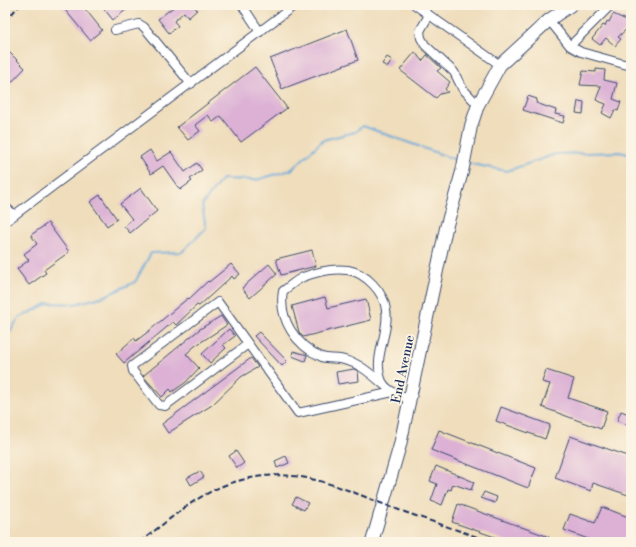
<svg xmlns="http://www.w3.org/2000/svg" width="636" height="547" viewBox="0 0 636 547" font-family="'Libre Bodoni',serif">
<rect width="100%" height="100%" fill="#fcf5e5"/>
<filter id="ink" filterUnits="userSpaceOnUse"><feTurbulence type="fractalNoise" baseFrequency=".025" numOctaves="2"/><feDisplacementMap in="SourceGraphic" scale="8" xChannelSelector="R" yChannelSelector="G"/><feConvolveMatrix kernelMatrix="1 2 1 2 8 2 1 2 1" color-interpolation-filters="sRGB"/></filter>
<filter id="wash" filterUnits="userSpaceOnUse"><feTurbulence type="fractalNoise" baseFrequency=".012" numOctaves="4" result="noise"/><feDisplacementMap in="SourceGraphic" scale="16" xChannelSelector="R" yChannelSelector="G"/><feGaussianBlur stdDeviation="0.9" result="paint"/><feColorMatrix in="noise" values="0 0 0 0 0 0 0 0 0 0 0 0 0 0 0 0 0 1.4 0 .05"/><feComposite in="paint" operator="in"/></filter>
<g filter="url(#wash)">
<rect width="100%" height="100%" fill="#efddbb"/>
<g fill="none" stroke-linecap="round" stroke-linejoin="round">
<path stroke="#66a7d9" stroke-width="2" d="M467 163 507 171 556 154 620 152 631 155
M5 338 19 318 49 303 75 304 105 296 135 282 151 253 182 252 206 228 202 205 222 179 256 180 291 170 323 140 355 132 363 126 459 161"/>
</g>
<g id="blocks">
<path fill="#dcb1d5" d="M61 5H82L102 30 90 40Z
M101 5H132L113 20Z
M176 5H193L197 10 188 18 184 12 174 21 178 26 169 33 158 19Z
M613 14 631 22V25L618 37 621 39 615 46 606 38 600 45 592 39 603 25 605 26 607 21 609 22Z
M347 29 358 60 282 89 270 59Z
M5 48 25 68 10 84 5 79Z
M415 52 422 61 427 55 441 68 437 71 450 82 445 89 448 92 440 94 436 98 400 70Z
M387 57 392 60 388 67 382 64Z
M255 67 287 108 241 142 221 116 213 122 208 115 195 125 200 131 188 140 177 127Z
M596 69 605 70 604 80 617 83 613 99 621 102 618 111 615 110 611 118 602 113 606 104 596 100 601 86 580 85 583 71 596 72Z
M528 96 537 99 536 103 556 110 555 114 565 116 563 123 523 110Z
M578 101 584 102 583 114 576 113Z
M150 150 157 161 171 152 185 172 197 163 202 170 190 179 192 181 180 190 163 166 151 174 140 157Z
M141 188 157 211 130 233 124 226 132 219 120 204Z
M100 195 117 219 107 226 90 202Z
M48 223 69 252 44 270 46 273 29 285 17 269 29 260 24 254 37 244 31 235Z
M312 250 316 266 281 275 276 259Z
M231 264 240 274 234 279 232 276 199 306 197 305 176 325 173 322 124 363 116 354 134 338 136 341 149 331 188 298 189 299 208 281 209 282Z
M269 264 277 274 250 298 242 288Z
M325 297 328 308 366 299 371 320 303 337 299 332 292 306Z
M221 316 227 325 195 346 186 354 199 368 186 382 172 392 170 389 162 397 143 376 200 329Z
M229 329 235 336 223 345 226 348 210 363 202 354Z
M259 332 287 361 282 366 254 336Z
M293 351 307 355 305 361 292 356Z
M251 358 258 367 241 377 212 405 168 433 162 424Z
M354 369 358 371 359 381 338 384 336 372Z
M546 370 574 379 568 398 607 411 601 429 542 407 550 384 542 382Z
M501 407 550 425 545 439 496 421Z
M621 411 631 415V426L617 421Z
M439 430 536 468 528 488 431 450Z
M570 436 631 457V496L593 483 591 491 555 478Z
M236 451 244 463 237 468 229 456Z
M286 456 289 463 277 468 275 461Z
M436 466 474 482 471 490 453 484 451 490 448 489 442 505 431 501 437 484 430 481Z
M200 471 204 477 191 485 187 478Z
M484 492 497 497 495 503 481 498Z
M296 497 308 503 304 510 292 504Z
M458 504 549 537 547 542H509L452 522Z
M602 507 631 518V542H612L602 539 601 542H596L564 530 570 514 595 523Z"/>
</g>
</g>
<g filter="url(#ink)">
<use href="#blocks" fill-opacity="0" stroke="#3b496c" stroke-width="1"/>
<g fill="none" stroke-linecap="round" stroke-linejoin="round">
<defs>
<path id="minor" d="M242 5 260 32
M415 5 500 65
M429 15 420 31 421 38 425 45 454 72 462 88 478 105
M549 20 570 46 581 52 631 66
M115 30 139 24 144 27 191 84
M570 46 611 5
M5 207 15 215
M5 222 295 5
M248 344 165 406 159 405 133 371 132 366 218 302 298 413 393 392
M384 385C375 377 365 368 354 363 350 362 345 360 340 359 334 358 327 359 322 357 296 346 278 319 283 291 289 287 296 280 303 277 316 272 334 268 348 270 366 273 384 292 386 310 390 332 373 356 381 379 385 391 400 395 410 400"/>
<path id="highway" d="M372 542 400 445 446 228 462 172 471 126 478 105 500 65 549 20 571 5"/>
</defs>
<use href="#minor" stroke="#3b496c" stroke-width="10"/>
<use href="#highway" stroke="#3b496c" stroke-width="14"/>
<use href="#minor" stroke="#fff" stroke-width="8"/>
<use href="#highway" stroke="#fff" stroke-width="12"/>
<path stroke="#1b2f5e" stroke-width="2" stroke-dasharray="6 3" stroke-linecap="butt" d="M5 21 20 5
M140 542C168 521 197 494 231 483 297 462 339 488 399 510 430 521 461 531 491 542"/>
</g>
</g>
<g text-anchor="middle" stroke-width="3.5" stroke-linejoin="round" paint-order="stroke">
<g font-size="13" fill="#1b2f5e" stroke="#fcf5e5">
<text transform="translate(402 369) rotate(-78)" y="5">End Avenue</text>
</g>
</g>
<rect width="636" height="547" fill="none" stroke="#fcf5e5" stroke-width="20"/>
</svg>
